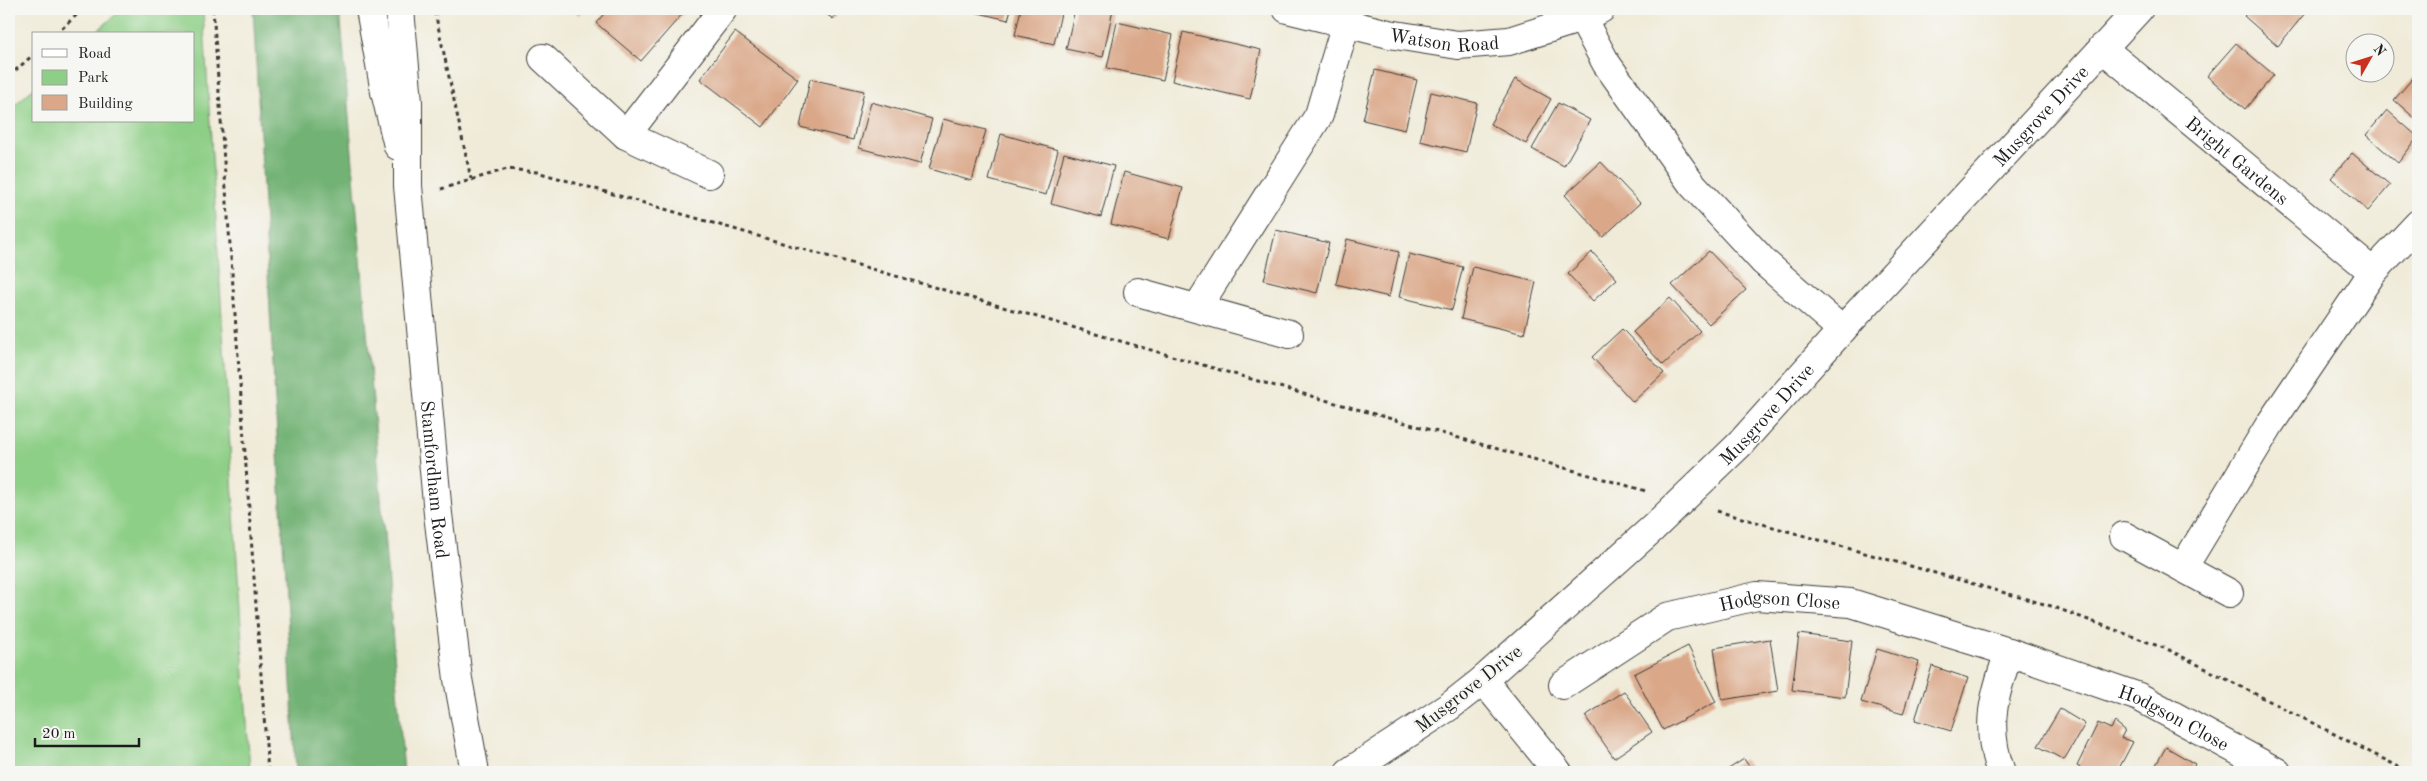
<svg xmlns="http://www.w3.org/2000/svg" width="2427" height="781" viewBox="0 0 2427 781" font-family="'Old Standard TT',serif">
<rect width="100%" height="100%" fill="#f6f6f2"/>
<filter id="ink" filterUnits="userSpaceOnUse"><feTurbulence type="fractalNoise" baseFrequency=".02" numOctaves="2"/><feDisplacementMap in="SourceGraphic" scale="10" xChannelSelector="R" yChannelSelector="G"/><feConvolveMatrix kernelMatrix="1 2 1 2 8 2 1 2 1" color-interpolation-filters="sRGB"/></filter>
<filter id="wash" filterUnits="userSpaceOnUse"><feTurbulence type="fractalNoise" baseFrequency=".0096" numOctaves="4" result="noise"/><feDisplacementMap in="SourceGraphic" scale="20" xChannelSelector="R" yChannelSelector="G"/><feGaussianBlur stdDeviation="1.12" result="paint"/><feColorMatrix in="noise" values="0 0 0 0 0 0 0 0 0 0 0 0 0 0 0 0 0 1.4 0 .05"/><feComposite in="paint" operator="in"/></filter>
<g filter="url(#wash)">
<rect width="100%" height="100%" fill="#f0ebd8"/>
<path fill="#8ecf87" stroke="#557652" d="M122 9H203L250 772H9V110L34 88V121H194V34H94Z"/>
<path fill="#72b274" stroke="#476748" d="M253 9H340L404 772H296Z"/>
<g id="blocks">
<path fill="#daa788" d="M573 9H586L579 15Z
M608 9H680L684 12 641 61 596 23Z
M819 9H840L833 19Z
M962 9H1011L1008 20Z
M1021 9H1062L1054 44 1015 35Z
M1075 9H1113L1103 57 1066 49Z
M2251 9H2302L2306 12 2278 46 2244 16Z
M1117 22 1173 35 1163 80 1107 68Z
M735 32 798 79 763 127 700 79Z
M1183 32 1261 50 1250 99 1172 81Z
M2236 43 2274 75 2245 109 2207 76Z
M1375 70 1417 80 1405 130 1363 120Z
M2418 72V121L2394 100Z
M810 79 864 91 853 140 800 127Z
M1515 79 1551 99 1526 144 1490 124Z
M1431 92 1477 103 1466 152 1420 141Z
M871 102 932 119 920 164 859 148Z
M1558 103 1590 120 1564 166 1532 149Z
M2387 110 2418 137 2398 163 2366 135Z
M943 119 986 130 972 181 929 169Z
M1001 134 1058 150 1046 195 989 180Z
M1064 153 1114 166 1101 217 1051 204Z
M2352 153 2390 185 2368 211 2331 178Z
M1601 162 1640 203 1603 237 1565 195Z
M1124 172 1183 188 1169 239 1111 224Z
M1276 230 1329 243 1317 293 1264 280Z
M1347 239 1399 252 1389 297 1336 284Z
M1709 251 1746 290 1709 324 1672 285Z
M1592 252 1617 279 1593 301 1568 274Z
M1409 254 1463 267 1452 310 1399 297Z
M1473 267 1536 282 1524 334 1461 319Z
M1670 298 1700 331 1663 365 1633 332Z
M1622 329 1664 373 1633 402 1592 357Z
M1799 634 1852 641 1845 697 1792 690Z
M1770 639 1778 691 1722 700 1714 648Z
M1688 646 1716 702 1663 730 1634 674Z
M1877 649 1919 662 1903 714 1861 702Z
M1932 666 1968 678 1951 731 1915 720Z
M1624 691 1652 732 1614 758 1585 716Z
M2060 709 2085 724 2064 760 2038 746Z
M2115 722 2125 730 2121 738 2133 742 2117 772H2088L2077 766 2098 723 2111 729Z
M2166 747 2195 764 2191 772H2152Z
M1744 759 1753 772 1762 767 1766 772H1724Z"/>
</g>
</g>
<g filter="url(#ink)">
<use href="#blocks" fill-opacity="0" stroke="#3c3b38" stroke-width="1"/>
<g fill="none" stroke-linecap="round" stroke-linejoin="round">
<defs>
<g id="street">
<path id="s1" d="M1287 9 1389 34 1458 45 1509 41 1582 18 1601 9"/>
<path d="M1582 18 1606 63 1692 184 1764 262 1842 330"/>
<path id="s2" d="M2102 48 2373 272"/>
<path d="M543 58 626 135 709 174"/>
<path d="M626 135 723 9"/>
<path d="M1138 292 1289 334"/>
<path d="M1197 308 1319 115 1346 23"/>
<path d="M2124 536 2229 593"/>
<path d="M2183 568 2270 424 2373 272 2418 224"/>
<path id="s3" d="M1563 685 1667 617 1757 596 1851 603 2009 652 2139 697 2277 772"/>
<path d="M1349 772 1450 706 1483 680 1558 772"/>
<path d="M2001 772C1984 727 1994 695 2009 652"/>
</g>
<g id="secondary">
<path d="M370 9 385 92 398 146"/>
<path id="s4" d="M400 9 408 102V186L438 514 458 679 475 772"/>
<path id="s5" d="M1483 680 1653 528 1739 445 1842 330 2139 9"/>
</g>
</defs>
<use href="#street" stroke="#3c3b38" stroke-width="30"/>
<use href="#secondary" stroke="#3c3b38" stroke-width="30"/>
<path stroke="#3c3b38" stroke-width="3" stroke-dasharray="4 4" stroke-linecap="butt" d="M213 9 268 772
M435 12 471 179
M56 34 83 9
M9 76 34 54
M441 189 507 169 537 172 1258 381 1646 491
M1717 511 2051 606 2169 650 2409 772"/>
<use href="#street" stroke="#fff" stroke-width="28"/>
<use href="#secondary" stroke="#fff" stroke-width="28"/>
</g>
</g>
<g text-anchor="middle" stroke-width="4.5" stroke-linejoin="round" paint-order="stroke">
<g font-size="19" fill="#1c1c1c" stroke="#f6f6f2">
<text dy="7" stroke="none"><textPath href="#s1" startOffset="161">Watson Road</textPath></text>
<text dy="7" stroke="none"><textPath href="#s5" startOffset="794">Musgrove Drive</textPath></text>
<text dy="7" stroke="none"><textPath href="#s2" startOffset="176">Bright Gardens</textPath></text>
<text dy="7" stroke="none"><textPath href="#s5" startOffset="389">Musgrove Drive</textPath></text>
<text dy="7" stroke="none"><textPath href="#s4" startOffset="472">Stamfordham Road</textPath></text>
<text dy="7" stroke="none"><textPath href="#s3" startOffset="239">Hodgson Close</textPath></text>
<text transform="translate(1468 688) rotate(-38)" y="7">Musgrove Drive</text>
<text dy="7" stroke="none"><textPath href="#s3" startOffset="654">Hodgson Close</textPath></text>
</g>
</g>
<rect width="2427" height="781" fill="none" stroke="#f6f6f2" stroke-width="30"/>
<rect x="32" y="32" width="162" height="90" fill="#f6f6f2" stroke="#9f9f9c"/>
<rect x="42" y="49" width="25" height="8" fill="#ffffff" stroke="#9f9f9c"/>
<text x="78" y="58" font-size="15" fill="#1c1c1c">Road</text>
<rect x="42" y="70" width="25" height="15" fill="#8ecf87" stroke="#9f9f9c"/>
<text x="78" y="82" font-size="15" fill="#1c1c1c">Park</text>
<rect x="42" y="95" width="25" height="15" fill="#daa788" stroke="#9f9f9c"/>
<text x="78" y="108" font-size="15" fill="#1c1c1c">Building</text>
<g transform="translate(2370 58) rotate(51)"><circle r="24" fill="#f6f6f2" stroke="#9f9f9c"/>
<path d="M0-4L9 19L0 12L-9 19Z" fill="#c8321e"/>
<text y="-8" font-size="14" font-weight="bold" text-anchor="middle" fill="#1c1c1c">N</text>
</g>
<path d="M35 738v8h104v-8" fill="none" stroke="#1c1c1c" stroke-width="2.5"/>
<text x="42" y="738" font-size="15" fill="#1c1c1c" stroke="#f6f6f2" stroke-width="4" paint-order="stroke">20 m</text>
</svg>
